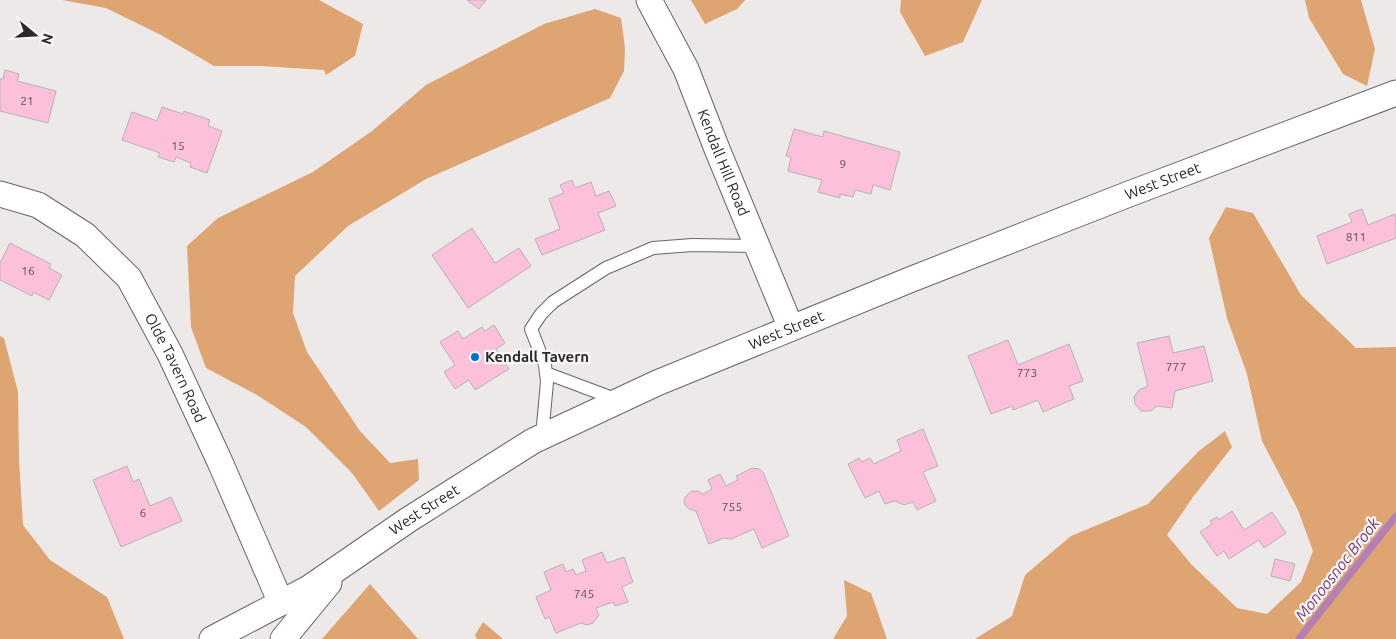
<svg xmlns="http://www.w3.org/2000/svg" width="1396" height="639" viewBox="0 0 1396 639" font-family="Ubuntu,sans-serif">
<rect width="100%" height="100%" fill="#ede9e9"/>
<path fill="#dea471" d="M62 0H319L363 24 355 56 326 75 324 70 262 66H214L161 35 106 8Z
M691 0H745L737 9 705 24Z
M901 0H982L963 42 925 56 900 12Z
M1305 0H1361L1375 49 1367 86 1343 74 1309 18Z
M595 9 621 18 625 48 624 71 610 98 426 179 348 226 295 276 293 313 307 352 360 431 390 463 418 459 419 480 379 511 352 473 306 427 257 395 206 368 191 327 187 246 218 218 313 172 372 131 426 85 544 24Z
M1226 207 1253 213 1301 295 1356 348 1396 347V639H975L1012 616 1025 575 1071 536 1148 504 1199 451 1225 431 1232 447 1193 497 1167 535 1191 564 1237 608 1267 614 1301 582 1313 551 1298 510 1262 441 1247 374 1227 318 1209 238Z
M0 336 4 338 18 392 19 459 23 525 50 560 107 597 124 639H0Z
M844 580 871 593 887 639H833L847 616Z
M370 584 418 639H322Z
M483 622 503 639H477L475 635Z"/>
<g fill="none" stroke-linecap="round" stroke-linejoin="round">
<path stroke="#b37fb4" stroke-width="7" d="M1299 639 1396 516"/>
</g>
<path fill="#fcc0db" stroke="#b5b2b3" d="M467 0H486L479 9Z
M5 70 19 74 17 81 56 91 48 123 0 111V79H3Z
M162 107 183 114 184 111 210 120 208 126 222 131 207 173 190 167 191 163 176 157 174 162 158 157 160 153 122 140 132 112 157 121Z
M794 129 823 137 824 131 900 152 890 190 873 185 871 194 855 190 853 197 840 194V198L818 192 822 180 788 171 791 157 786 156Z
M572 180 575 188 591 182 596 196 609 191 616 206 598 213 605 230 542 255 535 239 560 229 549 199 564 193 560 185Z
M1362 209 1368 225 1395 214 1396 218V238L1327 264 1317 236 1352 222 1349 214Z
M472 228 495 263 519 248 531 266 468 308 432 255Z
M10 243 51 264 49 268 62 275 49 300 33 292 32 296 0 280V263Z
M494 325 505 343 496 349 509 369 475 390 469 380 455 389 444 372 455 365 440 342 458 331 463 339 482 327 485 331Z
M1169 336 1173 353 1204 346 1213 381 1175 391 1172 408 1157 406 1151 411H1141L1135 404 1134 397 1139 390 1148 386 1137 343Z
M1008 340 1018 365 1069 344 1083 381 1069 386 1074 399 1043 412 1038 400 1013 410 1012 406 991 414 968 356Z
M923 429 938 466 923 472 936 501 917 510 913 502 904 505 895 501 885 504 879 491 865 498 848 464 859 458 861 462 870 458 874 464 901 451 897 440Z
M127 466 133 482 139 479 150 506 171 497 182 521 121 547 93 480Z
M752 468 759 469 763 472 789 536 762 548 754 529 731 539 724 538 709 544 696 511 689 509 685 505 684 501 686 496 692 491H698L703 494 712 489 708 480 720 474 726 486 738 480 736 476Z
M1232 511 1244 530 1272 512 1286 533 1264 548 1259 540 1229 559 1224 551 1217 556 1200 532 1212 524 1210 521 1217 517 1219 520Z
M602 552 607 563 624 557 633 582 622 587 628 602 615 606 613 602 596 608 599 615 593 623 587 625 581 623 556 633 549 617 545 619 536 597 551 590 544 572 563 564 566 572 573 569 576 575 586 571 582 560Z
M1275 559 1295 564 1290 581 1271 576Z"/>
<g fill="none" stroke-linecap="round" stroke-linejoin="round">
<defs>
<path id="lane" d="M546 373 618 400
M542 436 547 382 545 365 531 329 541 314 553 302 606 268 653 248 692 245 757 246"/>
<g id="street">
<path id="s1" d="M649 0 686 69 717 149 791 328"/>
<path id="s2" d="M0 194 38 205 85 235 129 278 170 354 220 462 281 603"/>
<path id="s3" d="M212 639 309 588 408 520 533 441 657 383 912 279 1129 194 1396 93"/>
<path d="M283 639 329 583"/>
</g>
</defs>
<use href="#lane" stroke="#696565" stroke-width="14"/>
<use href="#street" stroke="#696565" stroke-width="27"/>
<use href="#lane" stroke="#fff" stroke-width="12"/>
<use href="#street" stroke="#fff" stroke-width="25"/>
</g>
<circle fill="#0070d7" stroke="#fbf7f7" stroke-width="2" cx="475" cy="357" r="5"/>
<g text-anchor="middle" stroke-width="4.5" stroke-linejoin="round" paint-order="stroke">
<g font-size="12" fill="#5e4f56">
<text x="27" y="105">21</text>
<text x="178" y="150">15</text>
<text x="843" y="168">9</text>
<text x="1356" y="241">811</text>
<text x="28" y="275">16</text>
<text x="1176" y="371">777</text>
<text x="1027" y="377">773</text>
<text x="732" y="511">755</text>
<text x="143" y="517">6</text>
<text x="584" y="598">745</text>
</g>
<g font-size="15" fill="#2a2929" stroke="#fbf7f7">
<text dy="5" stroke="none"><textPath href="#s1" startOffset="179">Kendall Hill Road</textPath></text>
<text dy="5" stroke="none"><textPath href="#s3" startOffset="1059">West Street</textPath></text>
<text dy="5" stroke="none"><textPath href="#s3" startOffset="654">West Street</textPath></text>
<text dy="5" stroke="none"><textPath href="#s2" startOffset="258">Olde Tavern Road</textPath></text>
<text dy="5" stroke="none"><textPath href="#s3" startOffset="249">West Street</textPath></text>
</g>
<g font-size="15" font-weight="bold" fill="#2a2929" stroke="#fbf7f7" text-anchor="start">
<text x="485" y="362">Kendall Tavern</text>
</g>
<g font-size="16" font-style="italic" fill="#743476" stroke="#fbf7f7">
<text transform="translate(1337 569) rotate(-52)" y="6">Monoosnoc Brook</text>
</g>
</g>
<g transform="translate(35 35) rotate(108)" stroke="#fbf7f7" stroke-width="4" paint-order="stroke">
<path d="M0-4L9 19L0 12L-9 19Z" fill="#2a2929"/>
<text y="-8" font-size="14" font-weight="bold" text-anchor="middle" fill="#2a2929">N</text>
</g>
</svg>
